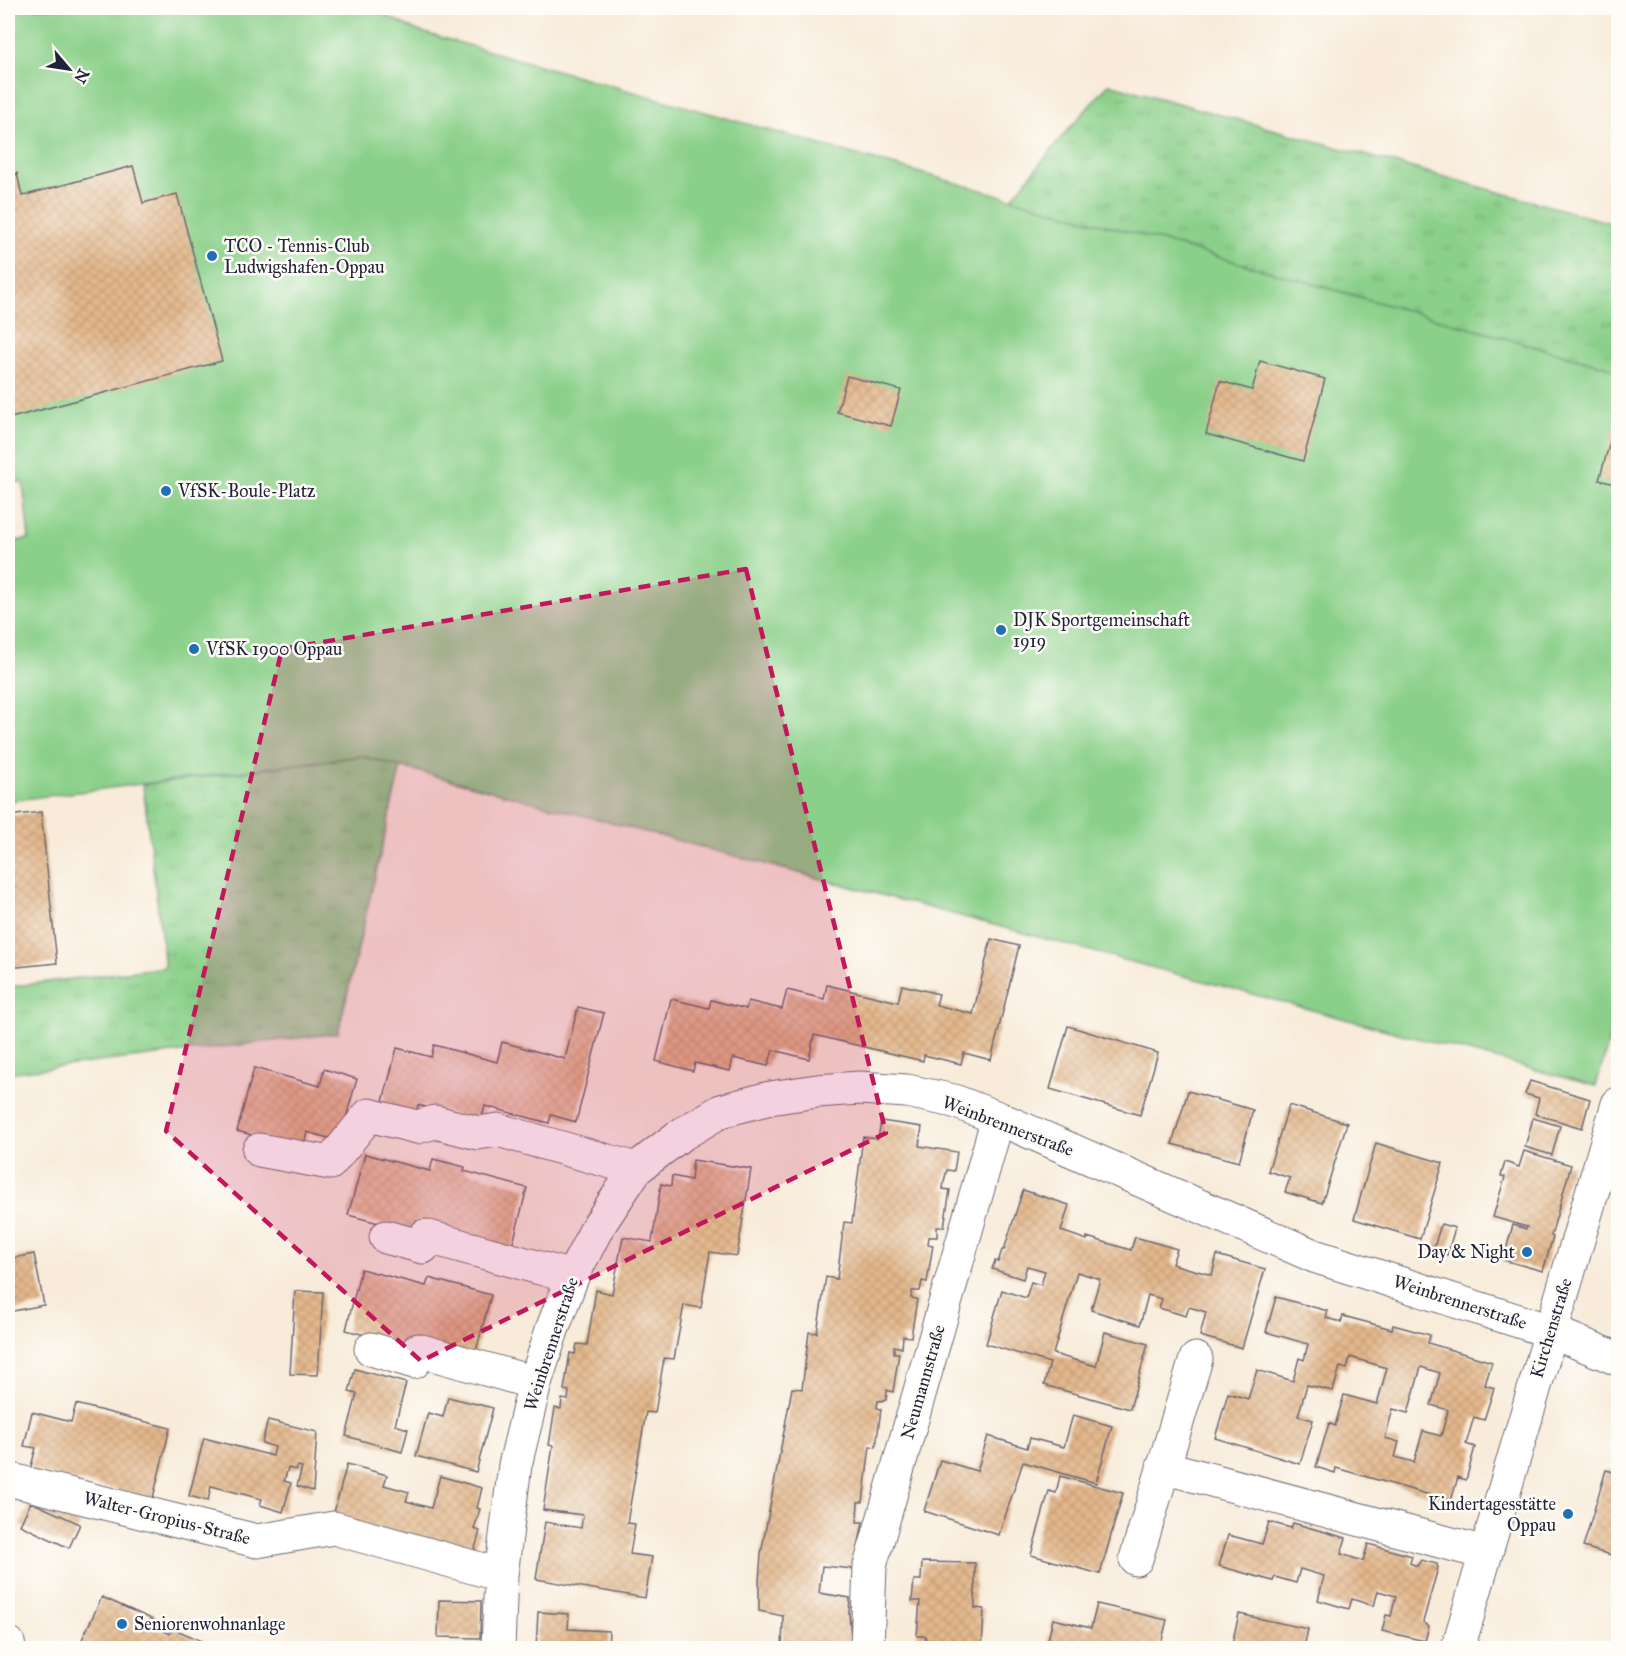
<svg xmlns="http://www.w3.org/2000/svg" width="1626" height="1656" viewBox="0 0 1626 1656" font-family="'IM FELL Great Primer',serif">
<defs>
<pattern id="grass-tufts" width="24" height="20" patternUnits="userSpaceOnUse" patternTransform="scale(1.5)"><rect width="24" height="20" fill="#8bd08a"/><path d="M3 7l-1-3M5 7V3M7 7l1-3M15 17l-1-3M17 17v-4M19 17l1-3" fill="none" stroke="#78b278"/></pattern>
<pattern id="building-cross-hatch" width="8" height="8" patternUnits="userSpaceOnUse" patternTransform="scale(1.5)"><rect width="8" height="8" fill="#e3b78b"/><path d="M0 0l8 8M0 8l8-8" fill="none" stroke="#c29d79"/></pattern>
</defs>
<rect width="100%" height="100%" fill="#fdfcf7"/>
<filter id="ink" filterUnits="userSpaceOnUse"><feTurbulence type="fractalNoise" baseFrequency=".0167" numOctaves="2"/><feDisplacementMap in="SourceGraphic" scale="12" xChannelSelector="R" yChannelSelector="G"/><feConvolveMatrix kernelMatrix="1 2 1 2 8 2 1 2 1" color-interpolation-filters="sRGB"/></filter>
<filter id="wash" filterUnits="userSpaceOnUse"><feTurbulence type="fractalNoise" baseFrequency=".008" numOctaves="4" result="noise"/><feDisplacementMap in="SourceGraphic" scale="24" xChannelSelector="R" yChannelSelector="G"/><feGaussianBlur stdDeviation="1.35" result="paint"/><feColorMatrix in="noise" values="0 0 0 0 0 0 0 0 0 0 0 0 0 0 0 0 0 1.4 0 .05"/><feComposite in="paint" operator="in"/></filter>
<g filter="url(#wash)">
<rect width="100%" height="100%" fill="#f8ebd9"/>
<path fill="url(#grass-tufts)" stroke="#567962" stroke-width="1.5" d="M1109 84 1618 225V370L1011 199 1067 131Z
M361 756 401 766 338 1033 8 1073V987L165 967 143 785Z"/>
<path fill="#8bd08a" stroke="#567962" stroke-width="1.5" d="M8 8H370L418 31 1618 370V1009L1596 1086 361 756 8 801V542L29 539 23 482 8 483Z"/>
<g id="blocks">
<path fill="url(#building-cross-hatch)" fill-rule="evenodd" d="M133 166 143 203 177 194 222 361 11 418 8 405V176L17 173 22 196Z
M1260 361 1325 379 1303 461 1206 434 1220 381 1252 390Z
M847 376 901 390 891 426 837 412Z
M1616 421 1618 422V485L1599 480Z
M41 812 57 963 8 968V816Z
M991 939 1019 946 991 1060 964 1053 961 1064 924 1055 923 1061 814 1035 809 1059 773 1050 768 1066 733 1058 730 1071 695 1063 693 1071 656 1061 671 999 709 1008 711 1000 746 1009 748 1001 782 1009 787 990 824 999 827 985 898 1002 902 985 939 994 936 1005 973 1014Z
M578 1007 604 1013 576 1122 551 1115 549 1123 485 1106 481 1121 418 1105 415 1118 381 1109 397 1048 431 1057 434 1045 497 1062 502 1042 565 1059Z
M1068 1026 1158 1053 1140 1115 1050 1089Z
M254 1068 320 1086 324 1069 357 1079 339 1141 307 1132 303 1149 237 1131Z
M1530 1081 1590 1099 1582 1128 1535 1114 1539 1098 1525 1094Z
M1188 1091 1253 1110 1239 1162 1172 1144Z
M1289 1105 1347 1123 1322 1203 1285 1192 1290 1178 1268 1171Z
M1533 1118 1560 1126 1552 1155 1525 1147Z
M881 1121 922 1127 919 1146 957 1152 954 1171 947 1170 944 1181 943 1189 950 1190 944 1227H937V1237H929L928 1244 933 1245 927 1282 922 1281 920 1291H912L911 1298 917 1299 911 1337 903 1336 902 1348 894 1346V1353H899L893 1392 887 1390 886 1400 878 1401 877 1408 881 1409 876 1447 870 1446 863 1502H858L857 1522H863L854 1569 822 1566 819 1593 850 1598 849 1614 852 1648H782L783 1616 759 1611V1582L761 1554 792 1388 802 1389 809 1332 817 1333 826 1277 837 1279 844 1222 852 1223 863 1137 878 1139Z
M1376 1143 1443 1163 1420 1239 1354 1219Z
M1524 1151 1571 1165 1551 1236 1553 1237 1543 1271 1503 1260 1513 1225 1526 1229 1527 1227 1493 1217 1505 1177 1501 1176 1505 1162 1519 1167Z
M365 1154 430 1171 433 1159 465 1167 464 1171 527 1188 511 1251 448 1229 416 1221 413 1232 348 1215Z
M693 1160 751 1169 737 1256 710 1252 701 1308 684 1305 674 1359 664 1358 655 1413 646 1412 627 1523 635 1524 630 1554 652 1557 645 1598 536 1579 545 1522 581 1528 583 1515 543 1510 553 1446 549 1445 555 1408 561 1409 562 1399 568 1400 569 1391 564 1390 570 1353 575 1354 577 1344 587 1345 596 1290 612 1294 623 1237 652 1242 661 1184 671 1186 672 1176 691 1180Z
M1023 1190 1069 1205 1061 1231 1087 1240V1237L1131 1250 1135 1237 1177 1249 1172 1264 1212 1275 1217 1255 1265 1269 1242 1348 1200 1336 1206 1312 1189 1307 1186 1316 1159 1308 1162 1299 1148 1295 1140 1325 1091 1310 1100 1279 1077 1272 1053 1354 1096 1366 1105 1332 1148 1344 1130 1409 1044 1385 1050 1363 986 1344 1002 1290 1026 1298 1031 1282 1041 1285 1045 1271 1027 1266 1023 1279 992 1269 995 1261 998 1262 1002 1250H1004Z
M1441 1224 1455 1228 1447 1255 1433 1251Z
M34 1254 44 1305 8 1312V1259Z
M361 1269 426 1286 429 1278 491 1295 475 1355 410 1347 346 1330Z
M295 1291 323 1292 318 1375 290 1374Z
M1276 1297 1328 1311 1326 1318 1341 1322 1343 1316 1392 1329 1393 1325 1430 1335 1428 1343 1492 1362 1485 1385 1494 1388 1484 1420 1474 1417 1466 1444 1475 1447 1466 1480 1458 1477 1451 1501 1336 1468 1335 1473 1316 1467 1329 1423 1335 1426 1344 1395 1377 1404 1387 1368 1350 1357 1347 1369 1340 1367 1333 1391 1307 1385 1298 1416 1313 1420 1300 1464 1215 1438 1228 1393 1248 1399 1257 1370 1293 1381 1299 1358 1304 1360 1308 1344 1266 1332ZM1421 1367 1440 1373 1431 1405 1448 1410 1441 1436 1423 1431 1414 1462 1395 1457 1399 1442 1385 1438 1393 1409 1408 1413Z
M355 1369 406 1383 395 1425 408 1429 402 1452 346 1436 357 1394 349 1392Z
M448 1397 493 1408 476 1472 416 1456 428 1413 443 1417Z
M76 1404 170 1428 153 1498 30 1470 36 1448 24 1446 32 1412 71 1422Z
M1073 1415 1112 1426 1096 1483 1023 1462 999 1535 924 1511 940 1460 977 1471 988 1436 1027 1448 1030 1438 1064 1447Z
M268 1420 317 1432 313 1491 297 1486 302 1467 298 1466 296 1470 288 1468 284 1481 291 1483 283 1512 260 1505 262 1499 211 1486 208 1501 189 1496 204 1438 273 1456 275 1447 262 1443Z
M347 1464 387 1475 384 1485 409 1492 406 1501 431 1508 440 1476 482 1488 477 1508 480 1509 474 1529 480 1531 472 1559 333 1516Z
M1606 1470 1618 1473V1557L1583 1547Z
M1060 1476 1123 1493 1100 1574 1031 1555 1049 1491 1056 1493Z
M31 1502 80 1524 69 1548 20 1525Z
M1269 1522 1291 1528 1293 1523 1346 1538 1341 1554 1363 1561 1368 1544 1412 1556 1410 1563 1417 1566 1421 1560 1437 1564 1438 1568 1423 1622 1429 1626 1425 1641 1382 1631 1386 1615 1391 1616 1396 1596 1378 1591 1374 1606 1352 1599 1349 1609 1318 1600 1324 1576 1300 1569 1296 1583 1275 1577 1273 1581 1219 1566 1228 1535 1262 1544Z
M922 1562 975 1563V1608L984 1609 982 1648H925L926 1636H917L920 1601H912L914 1580H921Z
M102 1597 156 1621 154 1627 162 1630 170 1634 172 1628 218 1648H78Z
M439 1600 481 1601 480 1638 438 1637Z
M1097 1604 1167 1620 1160 1648H1046L1053 1619 1091 1628Z
M538 1612 569 1614 568 1629 609 1631 608 1648H536Z
M1239 1614 1308 1629 1304 1648H1231Z"/>
</g>
</g>
<g filter="url(#ink)">
<use href="#blocks" fill-opacity="0" stroke="#6d6872" stroke-width="1.5"/>
<g fill="none" stroke-linecap="round" stroke-linejoin="round">
<defs>
<path id="street" d="M259 1150 330 1163 369 1115 417 1127 435 1122 478 1133 498 1130 636 1169
M386 1237 423 1247 425 1236 572 1277
M371 1349 414 1362 418 1350 535 1383
M1163 1467 1485 1553
M8 1479 257 1541 334 1528 501 1575
M1136 1559 1196 1359
M8 1643 9 1648
M498 1648 501 1575 515 1465 535 1383 552 1330 572 1277 597 1228 636 1169 679 1136 721 1111 770 1098 817 1091 859 1088 907 1091 954 1101 998 1118 1314 1256 1550 1331 1618 1359
M867 1648 870 1566 998 1118
M1458 1648 1618 1104"/>
</defs>
<use href="#street" stroke="#6d6872" stroke-width="35"/>
<use href="#street" stroke="#fff" stroke-width="33"/>
</g>
</g>
<path fill="#c2185b" fill-opacity="0.2" stroke="#c2185b" stroke-width="4.5" stroke-dasharray="12 8" stroke-linejoin="round" d="M746 569 886 1133 421 1361 166 1131 282 649Z"/>
<g fill="#1f6fb2" stroke="#fdfcf7" stroke-width="2">
<circle cx="212" cy="256" r="6"/>
<circle cx="166" cy="491" r="6"/>
<circle cx="1001" cy="630" r="6"/>
<circle cx="194" cy="649" r="6"/>
<circle cx="1527" cy="1252" r="6"/>
<circle cx="1568" cy="1514" r="6"/>
<circle cx="122" cy="1624" r="6"/>
</g>
<g text-anchor="middle" stroke-width="5" stroke-linejoin="round" paint-order="stroke">
<g font-size="18" fill="#22223b" stroke="#fdfcf7" text-anchor="start">
<text x="224" y="252">TCO - Tennis-Club<tspan x="224" dy="21">Ludwigshafen-Oppau</tspan></text>
<text x="178" y="497">VfSK-Boule-Platz</text>
<text x="1013" y="626">DJK Sportgemeinschaft<tspan x="1013" dy="21">1919</tspan></text>
<text x="206" y="655">VfSK 1900 Oppau</text>
<text x="1515" y="1258" text-anchor="end">Day &amp; Night</text>
<text x="1556" y="1510" text-anchor="end">Kindertagesstätte<tspan x="1556" dy="21">Oppau</tspan></text>
<text x="134" y="1630">Seniorenwohnanlage</text>
</g>
<g font-size="18" fill="#22223b" stroke="#fdfcf7">
<text transform="translate(1008 1126) rotate(21)" y="6">Weinbrennerstraße</text>
<text transform="translate(1460 1302) rotate(18)" y="6">Weinbrennerstraße</text>
<text transform="translate(1551 1328) rotate(-73)" y="6">Kirchenstraße</text>
<text transform="translate(551 1344) rotate(-72)" y="6">Weinbrennerstraße</text>
<text transform="translate(923 1382) rotate(-74)" y="6">Neumannstraße</text>
<text transform="translate(167 1518) rotate(14)" y="6">Walter-Gropius-Straße</text>
</g>
</g>
<rect width="1626" height="1656" fill="none" stroke="#fdfcf7" stroke-width="30"/>
<g transform="translate(69 69) rotate(119)" stroke="#fdfcf7" stroke-width="4.5" paint-order="stroke">
<path d="M0-4.5L10 22L0 15L-10 22Z" fill="#22223b"/>
<text y="-9" font-size="16" font-weight="bold" text-anchor="middle" fill="#22223b">N</text>
</g>
</svg>
